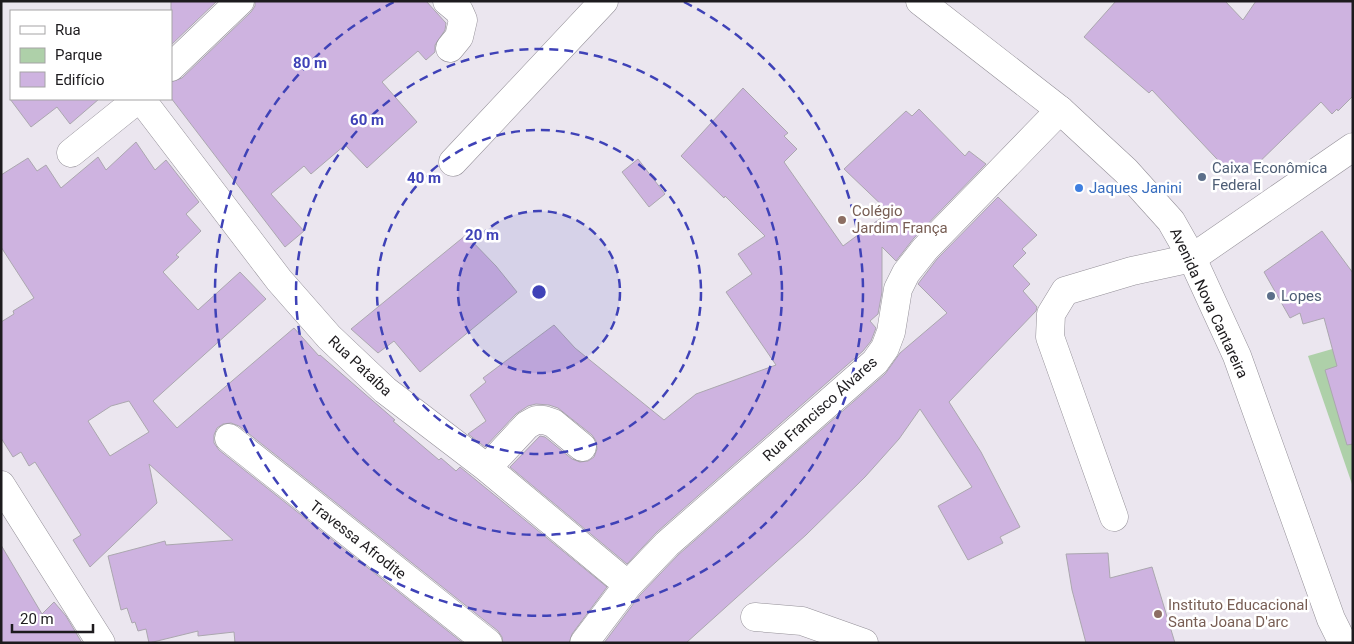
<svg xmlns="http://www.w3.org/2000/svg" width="1354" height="644" viewBox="0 0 1354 644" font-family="Roboto,sans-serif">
<rect width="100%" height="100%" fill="#ebe6ef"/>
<path fill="#aed0a9" d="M1353 343V487L1308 356Z"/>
<path fill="#ceb3e0" stroke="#aba7af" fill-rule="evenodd" d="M171 1H217L171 45Z
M255 1H426L446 23 445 30 435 45V52L426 60 418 51 382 82 417 122 367 168 345 145 311 174 304 166 271 194 304 231 285 247 171 98V82L182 78 251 12 255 6Z
M1116 1H1225L1243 20 1256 1H1353V96L1338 111 1337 109 1332 114 1321 102 1248 173 1231 174 1152 90 1149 93 1084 37Z
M743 88 788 133 784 136 797 149 784 162 843 246 889 212 844 169 906 111 912 116 919 109 965 156 969 151 986 164 914 238 896 261 882 247V292L878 314 870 321 876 328 871 341 863 351 657 532 627 564 510 467 540 436 545 437 572 459 580 462 588 461 594 457 597 449 596 441 592 435 558 408 549 405 536 404 528 406 516 414 485 447 468 434 486 421 470 395 486 382 483 378 554 325 575 348 664 420 696 394 776 365 726 292 752 274 738 254 765 236 725 196 724 198 681 156Z
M10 99H99L70 124 57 107 31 127Z
M136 142 155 170 166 160 199 202 186 214 201 231 176 255 179 257 163 272 198 310 240 272 266 299 153 401 177 428 294 328 319 356 320 355 395 420 393 421 439 460 441 458 456 471 460 467 607 587 572 634 569 643H503L502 637 498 631 239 426 231 423 223 424 217 428 214 435V443L219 450 463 643H235L234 632 198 636V631L149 643 146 629 138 631 135 622 132 623 127 608 121 610 108 556 165 541 166 545 233 540 149 464 157 503 90 567 73 540 81 535 35 462 29 466 21 452 13 457 1 438V322L14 314 13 311 34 298 1 247V175L28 158 37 171 46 165 61 188 98 157 106 170ZM129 401 149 432 110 456 88 421 111 406Z
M638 159 665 194 649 207 622 172Z
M998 197 1037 235 1022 249 1026 253 1013 266 1030 284 1023 291 1037 307 1036 311 949 402 981 452 1020 527 1000 537 1003 543 968 560 938 506 972 487 920 409 899 439 865 477 806 535 686 643H604L640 595 678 555 885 374 900 353 947 313 918 284 937 259Z
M1322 231 1353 273V444L1347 445 1325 370 1337 366 1324 318 1303 324 1300 313 1290 318 1264 272Z
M466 235 496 266 517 292 420 372 394 341 378 353 351 329Z
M1 545 42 614 54 602 66 616 82 643H1Z
M1108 553 1110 578 1152 567 1175 643H1086L1072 590 1066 554Z"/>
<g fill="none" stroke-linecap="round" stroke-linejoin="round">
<defs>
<path id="minor" d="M447 1 459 11 463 20 459 37 450 48
M171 67 240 1
M141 99 279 280 329 337 385 390 487 468 628 585
M71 153 138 99
M453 162 604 1
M229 438 488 643
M487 468 527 425 536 420H544L553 423 582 447
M1 485 101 643
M1114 517 1050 337 1051 314 1065 291 1132 271 1192 258 1353 147
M755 617 802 621 864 643
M584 643 628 585 667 544 875 362 885 348 891 332 898 289 906 273 925 249 1060 110"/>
<path id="major" d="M920 1 1060 110 1126 171 1171 221 1192 258 1237 356 1331 619 1343 643"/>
</defs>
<use href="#minor" stroke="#949098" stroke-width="29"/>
<use href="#major" stroke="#949098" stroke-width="29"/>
<use href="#minor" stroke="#fff" stroke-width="28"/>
<use href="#major" stroke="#fff" stroke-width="28"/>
</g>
<circle cx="539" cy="292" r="81" fill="#3f42b7" fill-opacity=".12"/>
<g fill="none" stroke="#3f42b7" stroke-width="2.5" stroke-dasharray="9 6">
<circle cx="539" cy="292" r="81"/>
<circle cx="539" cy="292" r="162"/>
<circle cx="539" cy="292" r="243"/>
<path d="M684 2A324 324 0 1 1 394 2"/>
</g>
<g fill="#5c6f8a" stroke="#fff" stroke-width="2">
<circle cx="1202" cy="177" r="5"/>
<circle cx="1271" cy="296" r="5"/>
</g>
<circle fill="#3f7fe0" stroke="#fff" stroke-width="2" cx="1079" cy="188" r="5"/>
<g fill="#8d6e63" stroke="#fff" stroke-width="2">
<circle cx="842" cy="220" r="5"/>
<circle cx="1158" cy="614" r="5"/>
</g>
<g text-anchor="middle" stroke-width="5" stroke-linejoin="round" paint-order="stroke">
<g font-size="15" fill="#4e5e75" stroke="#fff" text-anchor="start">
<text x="1212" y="173">Caixa Econômica<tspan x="1212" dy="17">Federal</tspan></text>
<text x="1281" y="301">Lopes</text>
</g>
<g font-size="15" fill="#366cbe" stroke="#fff" text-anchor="start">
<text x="1089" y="193">Jaques Janini</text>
</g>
<g font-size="15" fill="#785e54" stroke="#fff" text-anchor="start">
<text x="852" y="216">Colégio<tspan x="852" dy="17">Jardim França</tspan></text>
<text x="1168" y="610">Instituto Educacional<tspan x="1168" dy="17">Santa Joana D'arc</tspan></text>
</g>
<g font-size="15" fill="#1d1b1e" stroke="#fff">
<text transform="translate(1209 303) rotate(65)" y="5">Avenida Nova Cantareira</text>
<text transform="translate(360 366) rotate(43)" y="5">Rua Pataíba</text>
<text transform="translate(820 409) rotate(-42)" y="5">Rua Francisco Álvares</text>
<text transform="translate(358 540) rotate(38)" y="5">Travessa Afrodite</text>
</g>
</g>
<circle cx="539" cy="292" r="8" fill="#3f42b7" stroke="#fff" stroke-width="2.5"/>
<g font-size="15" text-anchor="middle" font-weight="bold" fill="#3f42b7" stroke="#fff" stroke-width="5" stroke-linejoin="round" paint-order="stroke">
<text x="310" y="68">80 m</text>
<text x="367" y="125">60 m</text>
<text x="424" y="183">40 m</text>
<text x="482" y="240">20 m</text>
</g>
<rect width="1354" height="644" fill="none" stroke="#1d1b1e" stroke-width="5"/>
<rect x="10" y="10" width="162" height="90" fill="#ffffff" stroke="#a5a4a5"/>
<rect x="20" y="26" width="25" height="8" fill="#ffffff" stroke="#a5a4a5"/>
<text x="55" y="35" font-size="15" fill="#1d1b1e">Rua</text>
<rect x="20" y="48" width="25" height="15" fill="#aed0a9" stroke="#a5a4a5"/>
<text x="55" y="60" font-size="15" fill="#1d1b1e">Parque</text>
<rect x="20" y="72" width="25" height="15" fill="#ceb3e0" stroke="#a5a4a5"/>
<text x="55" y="85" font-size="15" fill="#1d1b1e">Edifício</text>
<path d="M12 624v8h81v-8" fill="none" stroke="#1d1b1e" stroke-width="2.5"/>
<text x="20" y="624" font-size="15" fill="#1d1b1e" stroke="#ffffff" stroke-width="4" paint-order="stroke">20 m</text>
</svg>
